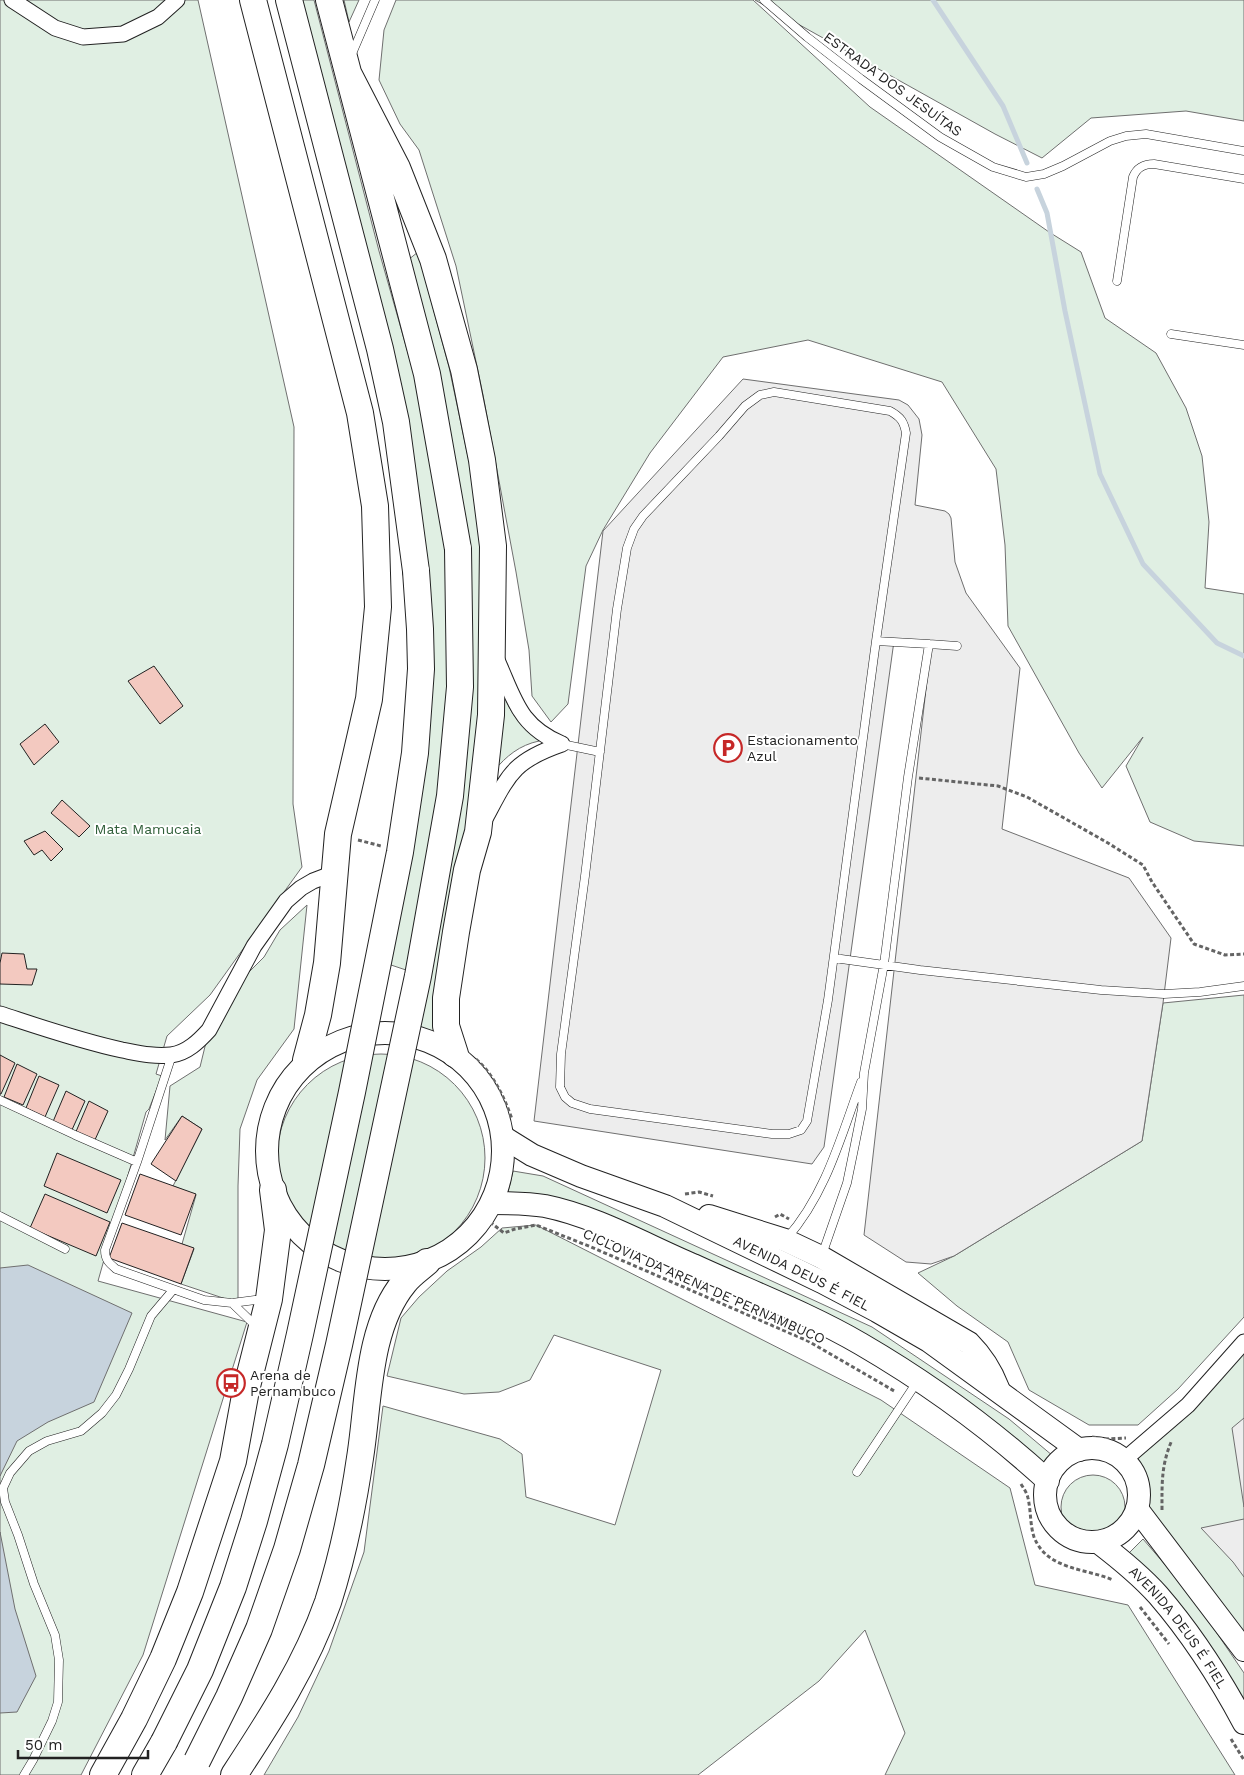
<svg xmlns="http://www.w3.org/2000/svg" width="1244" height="1775" viewBox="0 0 1244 1775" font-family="'Work Sans',sans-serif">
<rect width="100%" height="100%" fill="#fff"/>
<path fill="#e0efe3" stroke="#6f6f6f" d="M0 0H198L294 427 293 804 302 867 210 995 167 1036 156 1074 162 1076 149 1109 146 1112 98 1281 247 1322 143 1655 81 1775H0Z
M296 0H314L379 251 427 420 445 524 448 616 446 718 434 824 406 970 388 964 429 628Z
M344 0H359L349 22Z
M396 0H753L870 107 1049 232 1081 252 1105 318 1156 353 1186 408 1202 456 1209 522 1205 588 1244 594V846L1194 841 1150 822 1126 766 1143 737 1102 788 1079 753 1008 626 1005 545 996 469 942 382 808 340 723 357 650 453 603 530 586 566 568 704 551 722 532 696 529 650 516 572 483 395 456 266 419 150 400 124 379 80 384 30Z
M755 0H1244V121L1186 111 1091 118 1042 158 995 134Z
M418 252 449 367 471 471 484 576 478 762 433 1035 413 1027 467 625 403 264Z
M501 686C511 716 516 720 539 741 520 745 506 756 494 771Z
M307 905 294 1029 257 1080 240 1129 238 1186V1303L181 1284 194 1249 182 1244 196 1195 173 1186 202 1129 182 1116 165 1140 170 1086 200 1067 209 1030 230 991 264 957 280 930Z
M1244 995V1317L1178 1389 1138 1425H1089L1029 1390 1008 1342 957 1306 918 1273 954 1256 1142 1141 1163 1003Z
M277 1158a104 104 0 1 1 208 0a104 104 0 1 1-208 0Z
M513 1171 543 1176 872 1327 1009 1419 1059 1461 1041 1481 1010 1449 793 1306 507 1197Z
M536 1225 881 1400 1010 1488 1035 1585 1128 1605 1235 1775H885L905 1733 865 1630 819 1681 698 1775H264L298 1717 329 1651 364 1552 383 1406 500 1439 522 1454 526 1497 615 1525 661 1370 554 1335 530 1380 499 1392 464 1394 387 1376 401 1318 419 1297 447 1271 481 1247 502 1228Z
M1244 1342V1650L1160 1540 1139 1495 1138 1485 1133 1471 1124 1460Z
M1061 1507a32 32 0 1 1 64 0a32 32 0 1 1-64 0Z
M1143 1539 1191 1595 1244 1673V1712L1124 1558Z"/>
<path fill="#ededed" stroke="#6f6f6f" d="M743 379 899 400 908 405 919 419 922 435 915 505 945 511 949 514 951 518 955 562 966 593 1020 668 1002 829 1129 878 1171 938 1163 1003 1142 1141 954 1256 931 1264 906 1262 864 1235 931 645 894 641 824 1147 812 1164 534 1121 603 531Z
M1244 1418V1507L1232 1428Z
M1244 1519V1577L1233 1562 1201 1528Z"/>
<path fill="#c7d3dd" stroke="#6f6f6f" d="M28 1265 132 1313 94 1402 48 1422 17 1441 0 1476V1268Z
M0 1532 15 1609 36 1676 17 1712 0 1713Z"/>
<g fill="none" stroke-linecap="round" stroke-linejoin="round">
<path stroke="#c7d3dd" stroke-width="5" d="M933 0 1003 106 1027 163
M1037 189 1047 213 1065 311 1100 474 1143 564 1217 643 1244 656"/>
</g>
<path fill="#f3c9c0" stroke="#222" d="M154 666 183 706 160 724 128 681Z
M45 724 59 742 34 765 20 744Z
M62 800 90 826 79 837 51 813Z
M45 831 63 849 51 861 42 850 34 855 24 841Z
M2 953 24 954 27 969H37L32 985 0 984V963Z
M0 1055 15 1063 1 1094H0Z
M17 1064 37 1074 23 1105 4 1097Z
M39 1076 59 1085 45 1117 26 1108Z
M66 1091 85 1101 71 1132 52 1124Z
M89 1101 108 1111 94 1142 75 1134Z
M182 1116 202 1129 176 1181 151 1164Z
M57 1153 121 1180 107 1213 44 1186Z
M140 1174 196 1194 181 1235 125 1215Z
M45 1194 110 1222 96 1256 30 1228Z
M122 1223 194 1248 181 1284 109 1258Z"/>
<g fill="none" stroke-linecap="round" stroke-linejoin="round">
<defs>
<path id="service" d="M764 0 807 37 861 79 940 137 993 167 1026 177 1044 174 1063 166 1110 141 1126 136 1146 134 1244 151
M351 56 375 0
M1117 281 1133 177C1137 167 1144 164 1154 164L1244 179
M1171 334 1244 345
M774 392 890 411C901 417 904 422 906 433L876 641 828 1000 807 1121 801 1130 789 1134H772L590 1109 572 1103 565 1097 560 1087 561 1054 585 876 617 609 627 548 634 529 643 516 719 436 745 406 760 395Z
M929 644 957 646
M562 744 600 752
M834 958 920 970 1101 990 1164 994 1200 992 1244 986
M172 1055 137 1162 105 1250C105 1260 109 1263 116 1269L204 1300 232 1303 263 1299
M0 1100 75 1135 137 1162
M0 1216 65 1249
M787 1238C826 1194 841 1136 861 1082
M822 1255 847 1183 855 1144 862 1109 864 1073 884 964 908 777 929 644 876 641
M232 1303 256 1326
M857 1472 917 1382
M24 1775 33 1760 52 1721 58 1702 59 1660 55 1635 34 1584 18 1535 5 1502 3 1488 10 1473 29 1451 47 1441 81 1431 102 1413 116 1395 129 1369 151 1316 173 1290"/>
<path id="minor" d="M12 0 55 28 83 37 123 34 158 17 177 0
M497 660C515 700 519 726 562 744
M486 817C509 774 513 761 562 744
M0 1014C40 1027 80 1041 122 1050 138 1053 154 1057 171 1055 187 1053 199 1041 209 1030L254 946 286 901 301 888 313 881 334 873
M1124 1460 1188 1405 1244 1342"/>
<g id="secondary">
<circle cx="385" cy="1151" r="118"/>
<path id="s1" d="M503 1137 532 1155 581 1176 665 1206 822 1282 877 1311 929 1341 1079 1450"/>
<path d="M492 1203C510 1203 528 1203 545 1206 595 1216 646 1245 693 1265 749 1291 808 1313 861 1344 928 1383 991 1429 1048 1481"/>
<path d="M709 1216 785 1240 821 1257 969 1343C983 1357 991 1370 998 1388"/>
<circle cx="1092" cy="1495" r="47"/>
<path d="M1137 1509 1244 1650"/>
<path id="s2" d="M1098 1542C1119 1558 1140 1575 1158 1595 1190 1632 1221 1680 1244 1723"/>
</g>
<path id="trunk" d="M253 0 360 413 375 506 378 607 369 699 338 834 327 963 318 1015 306 1060
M289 0 380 349 396 422 416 571
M329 0 427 374 458 549
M349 75 397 168 433 259 464 370 482 460 493 546 491 715 478 832 467 870 456 932 446 998V1026L455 1054
M103 1775 134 1719 163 1659 190 1592 233 1461 246 1390 269 1299 278 1230 273 1190
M145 1775 164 1742
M234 1775C270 1720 306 1665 328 1602 343 1555 353 1506 360 1458 369 1402 367 1328 404 1283 410 1275 419 1269 427 1262"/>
</defs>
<use href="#service" stroke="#222" stroke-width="9"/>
<use href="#minor" stroke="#222" stroke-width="17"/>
<use href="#secondary" stroke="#222" stroke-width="24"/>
<use href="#trunk" stroke="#222" stroke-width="28"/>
<path stroke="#646464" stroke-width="3" stroke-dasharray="4 2.5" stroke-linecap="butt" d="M919 778 998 786 1027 797 1108 843 1143 865 1152 882 1194 944 1225 955 1244 954
M358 840 381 846
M476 1059C494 1075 504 1097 512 1119
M685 1194 699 1192 713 1196
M775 1217 780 1214 789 1219
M490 1222 504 1233 515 1229 536 1225 591 1247 808 1341 896 1392
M1092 1437 1106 1439 1126 1438
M1021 1484C1024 1489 1027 1493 1028 1498 1031 1511 1030 1525 1034 1537 1047 1570 1085 1568 1113 1580
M1162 1510C1162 1484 1161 1465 1172 1440
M1140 1607 1169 1644
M1231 1739 1244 1760"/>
<use href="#service" stroke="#fff" stroke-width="8"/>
<use href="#minor" stroke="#fff" stroke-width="15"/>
<use href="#secondary" stroke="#fff" stroke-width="22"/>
<use href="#trunk" stroke="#fff" stroke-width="26"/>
<defs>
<path id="trunk-bridge" d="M164 1742 200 1670 233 1587 254 1521 275 1444 300 1334 352 1092 400 852 415 753 421 669 420 629 416 571
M197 1761 229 1697 259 1629 287 1549 311 1465 339 1345 418 976 450 796 460 687 458 549"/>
</defs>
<use href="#trunk-bridge" stroke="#222" stroke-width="28" stroke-linecap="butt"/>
<use href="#trunk-bridge" stroke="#fff" stroke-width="26"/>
</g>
<defs>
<symbol id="parking-ring" viewBox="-11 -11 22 22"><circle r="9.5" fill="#fff" stroke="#c62828" stroke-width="1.5"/><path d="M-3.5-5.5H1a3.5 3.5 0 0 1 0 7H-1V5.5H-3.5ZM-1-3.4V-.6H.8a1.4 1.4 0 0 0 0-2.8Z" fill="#c62828"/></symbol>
<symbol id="bus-ring" viewBox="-11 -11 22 22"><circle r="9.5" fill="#fff" stroke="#c62828" stroke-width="1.5"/><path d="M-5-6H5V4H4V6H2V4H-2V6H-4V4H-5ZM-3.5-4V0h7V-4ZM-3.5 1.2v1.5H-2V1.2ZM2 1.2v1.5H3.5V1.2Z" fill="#c62828"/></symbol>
</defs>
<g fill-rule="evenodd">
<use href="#parking-ring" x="712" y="732" width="32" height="32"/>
<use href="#bus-ring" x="215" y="1367" width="32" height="32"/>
</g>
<g text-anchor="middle" stroke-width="4" stroke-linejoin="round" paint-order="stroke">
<g font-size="14" fill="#222" stroke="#fff">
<text transform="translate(893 84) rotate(36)" y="5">ESTRADA DOS JESUÍTAS</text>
<text dy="5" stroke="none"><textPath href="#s1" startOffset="329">AVENIDA DEUS É FIEL</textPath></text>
<text transform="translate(704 1286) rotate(24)" y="5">CICLOVIA DA ARENA DE PERNAMBUCO</text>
<text dy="5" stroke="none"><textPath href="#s2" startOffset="118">AVENIDA DEUS É FIEL</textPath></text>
</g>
<g font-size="14" fill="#222" stroke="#fff" text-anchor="start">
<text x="747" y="745">Estacionamento<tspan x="747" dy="16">Azul</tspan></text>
<text x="250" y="1380">Arena de<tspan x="250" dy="16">Pernambuco</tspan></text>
</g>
<g font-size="14" fill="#2f5e38" stroke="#fff">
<text x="148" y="834">Mata Mamucaia</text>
</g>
</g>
<path d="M18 1750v8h130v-8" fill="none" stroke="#222222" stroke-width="2.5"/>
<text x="25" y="1750" font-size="15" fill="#222222" stroke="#ffffff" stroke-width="4" paint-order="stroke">50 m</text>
</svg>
